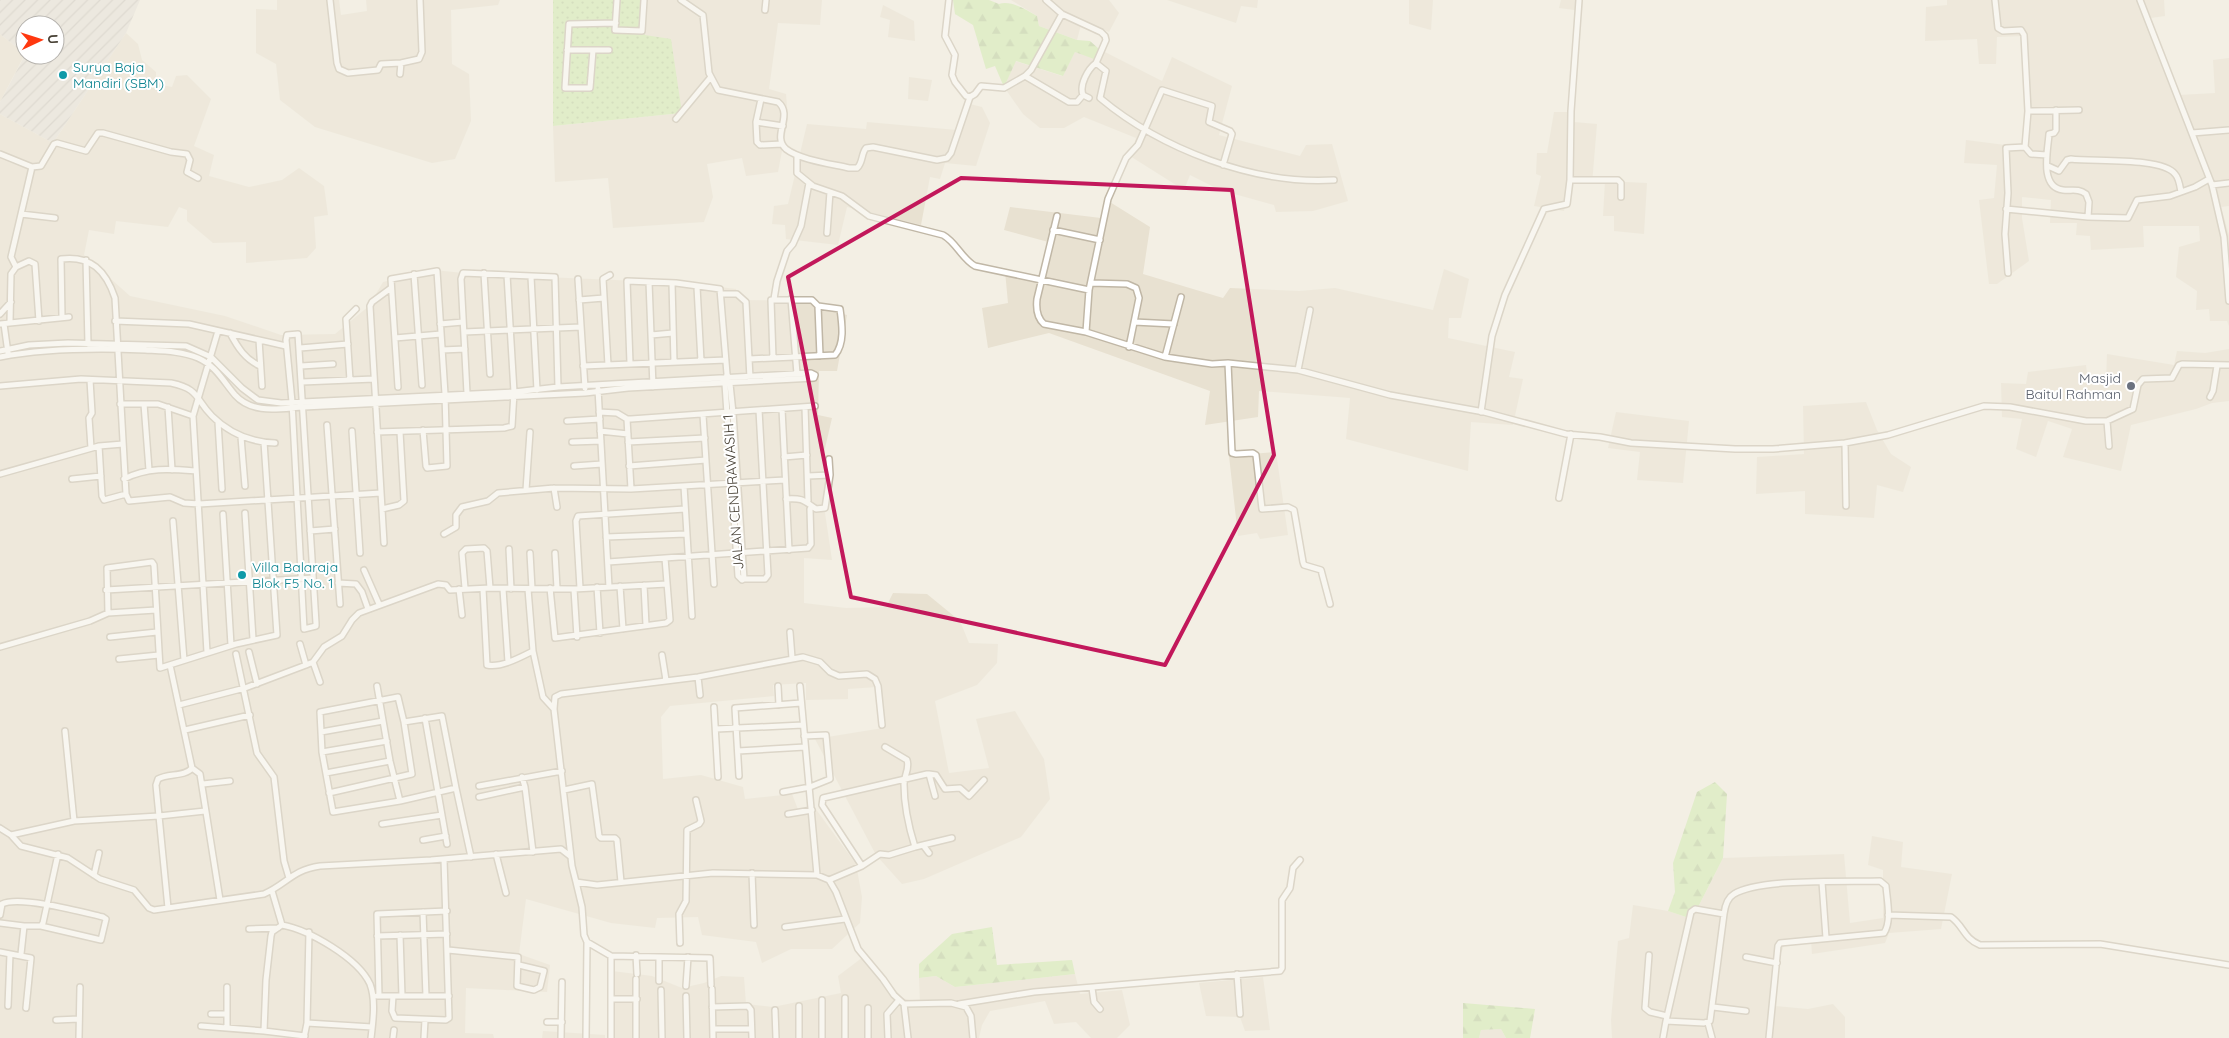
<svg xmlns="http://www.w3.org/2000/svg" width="2229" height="1038" viewBox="0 0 2229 1038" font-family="Quicksand,sans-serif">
<defs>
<pattern id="industrial-furrows" width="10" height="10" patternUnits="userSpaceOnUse" patternTransform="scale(1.25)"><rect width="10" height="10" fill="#e5e0d9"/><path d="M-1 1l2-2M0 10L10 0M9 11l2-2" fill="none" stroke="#c6c1bb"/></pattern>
<pattern id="green-dots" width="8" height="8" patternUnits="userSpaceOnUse" patternTransform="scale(1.25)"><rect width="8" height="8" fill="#cceba9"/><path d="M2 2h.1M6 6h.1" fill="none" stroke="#b1cb92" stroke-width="1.8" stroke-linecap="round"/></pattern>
<pattern id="forest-firs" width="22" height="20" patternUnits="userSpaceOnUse" patternTransform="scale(1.25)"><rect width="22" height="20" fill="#cceba9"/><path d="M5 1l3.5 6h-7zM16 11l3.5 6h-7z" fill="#b1cb92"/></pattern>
</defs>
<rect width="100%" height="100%" fill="#f3efe4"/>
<path fill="#e8e1d1" d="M277 0H339L341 15 367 11 366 0H500L498 5 451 10 452 64 469 74 471 121 455 159 432 163 315 127 280 100 276 64 256 53V9L277 10Z
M642 0H822L820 25 778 23 769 89 786 94 788 119 778 172 746 176 742 158 707 164 713 197 704 222 613 228 608 178 555 182 553 126 682 113 645 35Z
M1011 0H1109L1119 13 1109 32 1082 21 1077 40 1039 26 1037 16Z
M1167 0H1258L1257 8 1241 6 1236 23Z
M1409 0H1433L1431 30 1409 24Z
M1561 0H1583L1582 11 1559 8Z
M1947 0H2164L2165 16 2151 18 2179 95 2215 93 2213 60 2229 58V206L2221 207 2229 235V326L2227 321H2210L2209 309 2196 310 2197 291 2176 277 2179 247 2200 241 2199 226H2143L2144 247 2091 250 2090 236 2076 235 2077 223H2050L2051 200 2022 197V218L2029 261 1997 284H1989L1979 200 1994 198 1997 165 1964 163 1966 140 2021 147 2026 98 2025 36 1997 37 1996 64H1979L1977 39 1925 41 1926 7 1947 5Z
M883 5 914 21 915 41 888 37 890 20 880 17Z
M126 33 138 44 142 60 156 72V84L172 87 176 76 187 75 211 99 194 146 214 155 209 176 249 187 282 180 299 168 324 186 328 215 314 217 316 248 307 258 246 263V242L213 243 187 221V210L179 207 168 227 116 221 114 234 89 230 84 255 130 296 225 316 281 335 335 334 369 306 383 282 434 270 473 274 687 283 736 289 738 300 808 301 825 304 830 311 847 315 837 371H819L818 415 832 418 823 457 833 460 825 513 832 560 804 558V603L846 608 886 607 893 593 927 594 960 621 969 643 998 644 997 663 977 685 935 701 949 773 989 768 976 719 1015 711 1044 759 1050 799 1021 837 924 879 902 884 876 855 815 739 883 728 877 687 848 689V699L806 700V683L773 685 774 696 670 706 661 717 663 779 701 775 743 787 745 799 792 794 799 812 815 808 856 864 862 897 860 923 832 949H791L762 963 756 942 702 935 698 917 657 918 655 928 611 923 526 899 519 954 550 965 547 992 466 988 465 1033 493 1034 494 1038H0V114L53 143Z
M0 34 25 54 0 102Z
M1099 49 1162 81 1172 57 1232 86 1219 135 1300 156 1306 145 1332 144 1348 201 1313 211 1276 212 1274 205 1220 190 1190 175 1184 190 1130 156 1136 138 1084 117 1064 128H1040L1023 114 1004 87 1015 61 1062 76 1075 52Z
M909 77 932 80 928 101 908 99Z
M966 103 982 107 990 123 976 166 945 163 940 179 930 177 921 225 847 207 838 245 786 239 785 225 772 224 774 206 788 204 807 124 866 129 867 122 957 130Z
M1554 112H1572L1574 122 1597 124 1592 184 1568 183 1564 211 1534 206 1541 176 1536 174 1537 153H1547Z
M1605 181 1647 183 1644 234 1614 231V216H1603Z
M1105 199 1150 227 1143 274 1223 298 1230 288 1299 291 1335 288 1433 310 1444 269 1469 279 1461 318H1449L1448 338 1515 352 1509 377 1523 379 1513 425 1471 422 1468 471 1346 439 1350 398 1259 391 1258 417 1205 425 1210 391 1049 333 988 348 982 308 1008 303 1005 271 1043 279 1052 243 1004 230 1010 207 1101 218Z
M2229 349V401L2212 403 2196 409 2131 425 2121 471 2063 457 2072 429 2048 421 2036 457 2016 449 2022 419 2002 417 2001 383 2026 384 2028 372 2086 365 2088 381H2106L2107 354 2174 365 2177 351 2205 353Z
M1866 402 1877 430 1891 454 1911 467 1903 492 1877 485 1874 518 1805 514V491L1756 494 1757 457 1804 454 1803 406Z
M1616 412 1689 421 1683 483 1637 480 1640 452 1608 448Z
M1276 452 1288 535 1260 539 1257 533 1238 536 1229 456Z
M1872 836 1903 842 1901 867 1952 874 1941 929 1889 933 1885 943 1812 954 1811 940 1785 943 1777 963 1774 1006 1808 1009 1833 1004 1845 1017V1038H1612L1611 1020 1618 941 1629 938 1633 905 1668 911 1692 919 1723 858 1844 854 1850 923 1883 918V870L1868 865Z
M867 954 902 998 920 1003 919 978 936 976 955 987 1075 974 1080 994 1122 990 1130 1025 1117 1038H1091L1076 1022 1054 1024 1045 1001 990 1011 982 1025 979 1038H611L612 971 652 976 682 988 704 983 721 976 744 977 746 1004 773 1007 841 993 838 976Z
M1263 977 1270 1030 1245 1031 1240 1017 1206 1016 1199 983Z
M1501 1029 1506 1038H1479L1481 1030Z
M543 1031 605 1035V1038H542Z"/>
<path fill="url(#industrial-furrows)" d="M0 0H140L126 33 53 143 0 114V102L25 55H55V25H25V54L0 34Z"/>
<path fill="url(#green-dots)" d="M553 0H642L645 35 671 39 682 113 553 126Z"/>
<path fill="url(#forest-firs)" d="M953 0H989L999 4C1011 0 1026 10 1037 16L1039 26 1077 40 1090 41 1099 49 1094 59 1075 52 1063 76 1016 61 1004 87 995 66 986 69 973 25 955 14Z
M1715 782 1727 794 1723 858 1692 919 1668 911 1675 892 1673 863 1697 792Z
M992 927 997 965 1072 960 1075 974 955 987 936 976 919 978V964L952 934Z
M1463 1003 1535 1009 1530 1038H1506L1501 1029 1481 1030 1479 1038H1463Z"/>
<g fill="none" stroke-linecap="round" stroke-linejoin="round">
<defs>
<path id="minor" d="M330 0 337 63 339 69 348 73 378 70 381 64 401 63 419 59 422 52 420 0
M617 0 615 30 642 31 644 0
M681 0 703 15 709 73 718 90 778 102C794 115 771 136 786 149 800 160 832 164 849 168H857C863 163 861 154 866 148L873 147 937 160 947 158 951 153 970 97
M949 0 945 36 955 55 952 75 955 82 966 96 970 97 975 94 981 86 1004 88 1025 76 1031 70 1062 14
M1046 0 1062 14 1101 32 1105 36 1106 40 1096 63 1106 71 1100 98C1161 149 1254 185 1334 180
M1995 0 1998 28 2003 31 2021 30 2024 35 2028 111 2025 147
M2140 0 2212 185 2224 237 2229 301
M765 10 766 0
M567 50H609
M593 50 590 88H565L569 24 616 23
M400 74 401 63
M1025 76 1069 102H1077L1083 95
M1089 98 1083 95C1079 85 1088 69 1096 63
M761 99 756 122 757 142 760 145 782 144
M2056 110V130L2054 133 2049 134C2048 150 2039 187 2063 190 2072 191 2078 188 2086 194L2089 202 2088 217 2128 218 2137 200 2170 196 2195 187 2209 179
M2028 111 2079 110
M676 119 710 78
M756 122 783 126
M2192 133 2229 130
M0 154 32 167 41 166 54 144 57 143 86 151 98 133H103L171 152 187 154 190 160 187 172 198 178
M797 155V173L813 186 842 196 869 216 943 235C956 242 962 259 975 266L1089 290 1086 332 1165 357 1212 364 1228 363 1298 370 1390 395 1484 412 1566 434 1600 437 1631 443 1735 449H1773L1845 443
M2048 166 2059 171 2067 160 2071 159C2093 162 2162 157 2175 174 2179 178 2180 186 2181 192
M1570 180H1618L1621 183V197
M2212 185 2229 183
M2006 209 2088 217
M21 214 55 218
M1057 216 1037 299C1036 308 1037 318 1044 324L1086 332
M1053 230 1100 240
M827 233 830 192
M86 260 88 344
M16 267 11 257 32 167
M484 273 490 374
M2008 273 2005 234 2008 193 2006 148 2025 147 2031 154 2047 155
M414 274 422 385
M531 277 537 390
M578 279 585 388
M649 282 653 387
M672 283 674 362
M1091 283 1127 284 1136 288 1139 298 1129 347
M697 287 701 361
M1089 290 1108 199 1126 158 1138 145 1162 90 1212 106 1209 122 1230 131 1232 134 1223 165
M721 294H737L746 302 750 378
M774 299 777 281 787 251 793 244 801 226 809 183
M791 299 797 374
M579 300 604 298
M818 306 820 356
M0 314 11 302
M62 317 61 259C91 255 106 271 115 298L126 494 104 500 102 496 99 446 123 444
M115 321 189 324 286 346
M10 322 11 274 16 267 29 261 35 264 39 321
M1134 322 1174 324
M0 324 69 317
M4 324 8 353
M440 324 463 322
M464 332 581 327
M230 333C238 348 245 359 260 366
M298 334 316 623V626L304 629 292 402 286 340 287 335Z
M651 335 673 333
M395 338 441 334
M259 340 262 386
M300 348 348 344
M442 350 465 349
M0 351 29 345 68 343 186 346 211 357 242 388 258 400 281 403 514 392 558 387 811 373 815 375 814 378 796 379 628 388 585 393 304 407C281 408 253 415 235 395 223 381 216 366 198 358 181 351 163 351 145 350 97 348 47 348 0 357
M1165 357 1181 297
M749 359 835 355C845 343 842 324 840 309L818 306 812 300H771L773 358
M630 363 627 281 676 283 720 289 727 374 730 384 733 413 744 579 742 580 738 576 725 384 727 374
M1228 363 1232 453 1236 454 1253 453 1256 455 1262 509 1288 507 1294 510 1303 562 1304 565 1321 570 1330 604
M608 365 603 279 610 275
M301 366 333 364
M583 366 726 360
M1298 370 1310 310
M90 380 92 413 89 418 91 448
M350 380 346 319 356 309
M302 382 374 379
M0 386 81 379 171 383C200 389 195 399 212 416 229 433 250 442 275 443
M398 387 391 279 437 271 445 394 447 466 427 468 426 466 423 430
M598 389 609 587
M467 393 461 279 463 273 555 277 558 387
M2210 397 2213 391 2217 366
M120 404H158L193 416
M144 404 149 470
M168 407 172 470
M805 407 808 501
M782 409 789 550
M599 412 617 413 627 419H631L815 406
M1481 412 1492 336 1505 295 1544 209 1567 204 1570 180 1571 111 1579 0
M703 415 714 584
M627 419 631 489
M567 421 600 419
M2107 421 2109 446
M218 422 222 489
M327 425 340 604
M352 431 360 553
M600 431 628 434
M377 432 504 428 512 426 514 392 507 275
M241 437 245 486
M572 442 601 441
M628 442 705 438
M784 457 807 455
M574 466 602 464
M629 466 706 460
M0 474 99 446
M808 476 830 475 829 459
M72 479 101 476
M124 479C148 467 170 469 196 471
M684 486 692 616
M554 488 557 507
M526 490 530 432
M126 494 129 501 170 497 184 503 199 504 381 493
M1559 498 1571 434
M786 499C803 498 803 500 816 509L825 508 830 475
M1846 506 1845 443 1888 435 1984 406 2010 407 2086 421H2107L2133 409 2138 385 2143 379 2172 378 2179 365 2182 364 2229 365
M382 509 399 505 404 501 400 432
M245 513 253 639
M223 514 231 645
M173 521 184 660
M310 531 335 529
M444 534 456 527V515L462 507 488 501 498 493 554 488 631 489 785 480
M606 537 686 534
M384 543 370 306 372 302 391 288
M509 549 511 589
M530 553 532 589
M555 553 557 588
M608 562 808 548 811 544 810 509
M364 570 379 604
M744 579H765L768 575 759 410
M338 583 356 584 362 592 368 609
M644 585 646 625
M620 586 623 629
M597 587 600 633
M465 588 462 553 466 549 484 548 487 551 490 588
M550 588 555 638 666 623 670 620 665 558
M580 588 576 521 578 516 685 509
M459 589 462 615
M483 589 487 665C501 668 521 657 533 651
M503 589 508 662
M528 589 533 651 543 697 554 709
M574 589 577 637
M106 590 313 578
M108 613 107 568 152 562 154 565 160 668 236 644 277 635 264 442
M790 632 792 658
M110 637 157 632
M300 644 306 665 313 662 324 647 342 636 352 620 359 613 438 584 446 585 450 590 490 588 574 589 667 584
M0 647 90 621 108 613 156 610
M207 652 193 416 218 331
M249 652 257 684
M236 654 257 753 274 777 284 861 289 878
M662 655 666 680
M119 659 159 655
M313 662 320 682
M698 677 700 695
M377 686 390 761 400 801
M778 686 779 705
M800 686 817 875
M179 705 245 688 306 665
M714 707 718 777
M425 718 447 844
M882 725 878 686 875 679 867 674 839 676 830 672 820 662 803 657 698 677 561 694 555 697 554 709 572 866 576 882 597 885 713 873 817 875 829 880 836 892 858 949 883 979 894 995 904 1004 951 1003 966 1007 971 1016 973 1038
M716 729 803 725
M185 730 250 715
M65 731 74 821
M321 732 383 721
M885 747 907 760C910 769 904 775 904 784 904 804 909 828 915 847L923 845 929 853
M738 751 805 747
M322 752 387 741
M192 768 200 774 220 900
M326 773 390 761
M929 774 936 775 945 789 960 788 969 796 984 780
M739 776 735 708 801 703
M522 777 525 787 533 852
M203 784 230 781
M479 786 562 771
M456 788 442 716 404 722 398 697 320 712 322 752 333 812 400 801 456 788 471 857
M564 790 592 784 599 836 601 838H615L617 840 621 882
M783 792 810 787 830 779 826 735 804 736
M329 793 412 774 404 722
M479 797 525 787
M788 814 812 810
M382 824 442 815
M0 828 11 835 21 846 68 858 100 879 134 890 149 908 154 910 264 894C287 884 292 870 320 866L431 860 561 849 570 856
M11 835 74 821 159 816 156 785 158 779C168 773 185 777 192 768L170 665
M423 840 446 836
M923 845 952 838
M496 854 506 893
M862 866 822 805 823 798 927 774H929L935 796
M752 873 754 925
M94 875 99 853
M829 880 862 866 880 854 889 855 915 847
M576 882 582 907 584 935 587 942 586 1038
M1822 882 1826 938
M272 891 282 925C309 930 358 958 370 984 376 1000 373 1021 371 1038
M168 908 159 816 205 811
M423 912 426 996
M0 915 2 904C19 895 82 912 103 917L106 919 101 940 41 926
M1888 915 1951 917C1964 926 1963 938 1980 945L2100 944 2229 965
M0 923 24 926
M785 927 845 919
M249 929 278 928
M400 935 402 996
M377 936 447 934
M587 942 611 956 710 958 711 985
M680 943 679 914 686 901 687 830 699 824 701 821 696 800
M448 950 518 957 517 986 534 990 540 987 544 971 519 965
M0 952 31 958 26 1008
M21 954 24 926H41L43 923 58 854
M636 955 637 974
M1649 955 1645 1008 1650 1012 1667 1016
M611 956V1038
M1746 957 1777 963
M1237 974 1240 1014
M659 981V957
M686 986 688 957
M1092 988 1094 1002 1100 1009
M712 989 713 1038
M661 990 662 1038
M377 996H449
M379 996 377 914 447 911
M393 996 392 1011 395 1018 446 1020 449 1018 444 859
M686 996 687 1038
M845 998V1038
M612 999H637
M822 1000V1038
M904 1004 908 1038
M959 1004 1034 992 1280 971 1282 968V900L1290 888 1293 868 1300 860
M8 1006 10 954
M799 1006V1038
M712 1007 748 1006 751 1010 752 1038
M1713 1007 1746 1011
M868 1008V1038
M775 1010 776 1038
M211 1014H226
M56 1020 79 1019
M1666 1021 1691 912 1695 909 1724 914
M547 1022H562
M307 1023 372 1027
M1708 1023 1712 1038
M201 1026 264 1031 266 980 271 936 272 932 282 925
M227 1028V987
M713 1029H751
M264 1031 305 1036
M79 1038 80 987
M304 1038 307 1023 309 932
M393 1038 394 1030
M424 1038 425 1020
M561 1038 562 982
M636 1038V979
M888 1038 887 1014 899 1000
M1663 1038 1666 1021 1704 1023 1710 1021 1724 914C1725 906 1727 898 1734 894 1760 878 1847 882 1880 881L1886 886C1887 900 1892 921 1884 933L1780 943 1778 946 1769 1038"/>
</defs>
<use href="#minor" stroke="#c0b7a6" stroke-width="8"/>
<use href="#minor" stroke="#fff" stroke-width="5"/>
</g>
<path d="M0 0H2229V1038H0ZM961 178 1232 190 1274 455 1165 665 851 597 788 277Z" fill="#f3efe4" fill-opacity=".55" fill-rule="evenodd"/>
<path fill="none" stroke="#c2185b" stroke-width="4" stroke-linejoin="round" d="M961 178 1232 190 1274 455 1165 665 851 597 788 277Z"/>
<g fill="#0f9aa8" stroke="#fff" stroke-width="2">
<circle cx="63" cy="75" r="5"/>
<circle cx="242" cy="575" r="5"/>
</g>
<circle fill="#6b7280" stroke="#fff" stroke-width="2" cx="2131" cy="386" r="5"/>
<g text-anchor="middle" stroke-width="4" stroke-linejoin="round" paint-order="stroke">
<g font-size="14" fill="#0d838f" stroke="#fff" text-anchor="start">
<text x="73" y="72">Surya Baja<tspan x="73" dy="16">Mandiri (SBM)</tspan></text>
<text x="252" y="572">Villa Balaraja<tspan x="252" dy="16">Blok F5 No. 1</tspan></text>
</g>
<g font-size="14" fill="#5b616d" stroke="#fff" text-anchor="end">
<text x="2121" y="383">Masjid<tspan x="2121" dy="16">Baitul Rahman</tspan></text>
</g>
<g font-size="14" fill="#463f33" stroke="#fff">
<text transform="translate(733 492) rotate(-94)" y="5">JALAN CENDRAWASIH 1</text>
</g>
</g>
<g transform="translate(40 40) rotate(86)"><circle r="24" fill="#ffffff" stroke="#b5b2ad"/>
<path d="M0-4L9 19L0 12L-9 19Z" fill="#ff380f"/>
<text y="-8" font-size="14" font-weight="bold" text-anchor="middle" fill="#463f33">U</text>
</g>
</svg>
